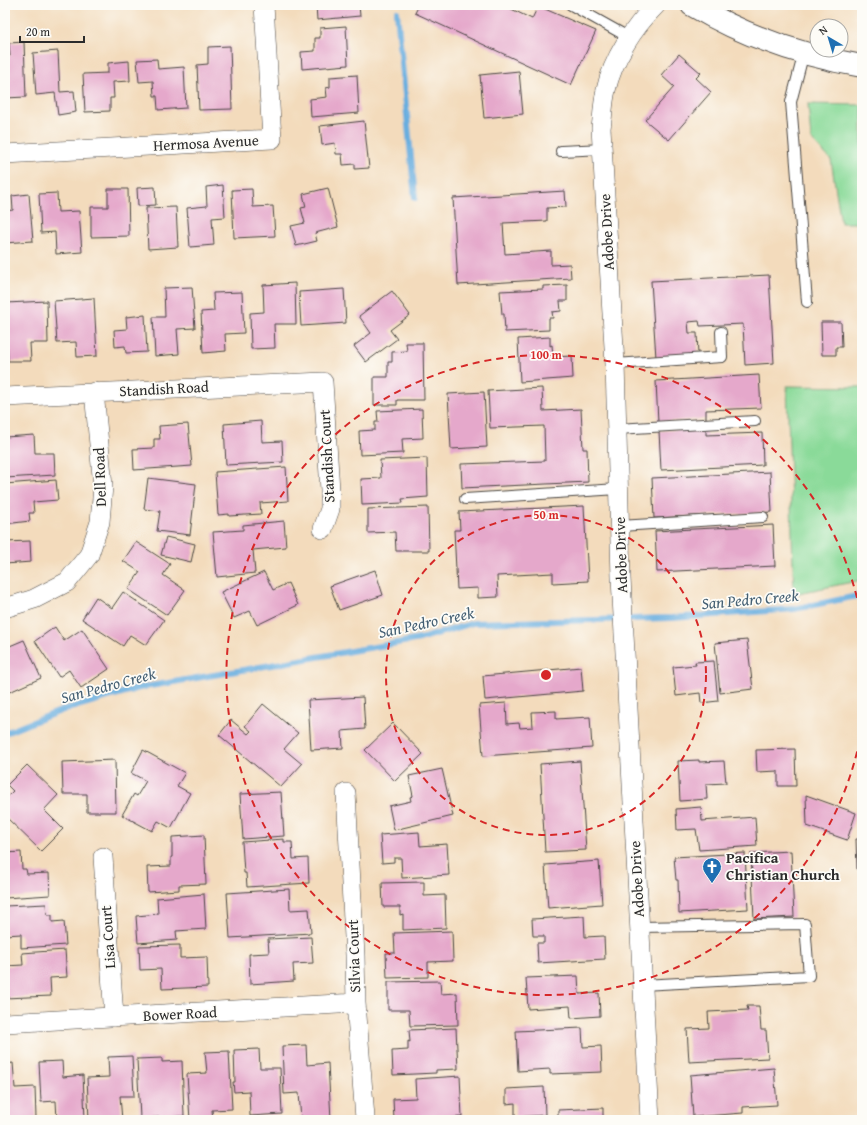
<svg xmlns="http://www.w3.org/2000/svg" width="867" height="1125" viewBox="0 0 867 1125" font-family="'Gentium Book Plus',serif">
<rect width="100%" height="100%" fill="#fdfcf7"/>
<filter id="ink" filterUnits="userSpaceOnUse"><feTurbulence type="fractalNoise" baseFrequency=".025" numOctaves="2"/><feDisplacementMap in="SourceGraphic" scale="8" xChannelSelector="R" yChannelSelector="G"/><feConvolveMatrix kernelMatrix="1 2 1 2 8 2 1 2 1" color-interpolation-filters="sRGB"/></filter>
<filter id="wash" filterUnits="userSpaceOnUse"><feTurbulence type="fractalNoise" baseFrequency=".012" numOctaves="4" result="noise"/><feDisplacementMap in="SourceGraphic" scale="16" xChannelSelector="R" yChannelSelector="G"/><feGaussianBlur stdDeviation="0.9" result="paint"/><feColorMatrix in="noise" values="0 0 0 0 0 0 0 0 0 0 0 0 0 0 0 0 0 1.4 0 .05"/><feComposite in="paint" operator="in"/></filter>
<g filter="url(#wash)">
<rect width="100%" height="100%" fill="#f3dbbc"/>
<path fill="#8ada99" stroke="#5a8262" d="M808 104 862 105V223H841L831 160 811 139Z
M787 386 862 387V580L794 594Z"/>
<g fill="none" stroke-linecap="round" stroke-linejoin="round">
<path stroke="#69aedf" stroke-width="6" d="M397 12 415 198
M5 733 63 710 139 688 420 639 473 623 672 618 794 609 862 595"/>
</g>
<g id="blocks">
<path fill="#e5a8cb" d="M316 5H359L360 16 317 20Z
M419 5H503L532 19 538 6 596 31 571 85 415 13Z
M346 26 348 65 302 69 301 52 315 51V38H320V28Z
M24 42 26 97 5 98V56H10L9 43Z
M230 46 232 109 199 110 197 65 208 64V47Z
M58 51 60 92 74 91 76 112 58 115 55 93 36 95 33 53Z
M679 54 701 73 696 78 711 92 669 140 645 120 674 87 661 75Z
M157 59 158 69 184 67 186 108 158 110 157 96H154L153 81 139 82 137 60Z
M129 61 130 81 113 82 114 98H110V111L85 112 83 74 108 73V63Z
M519 71 523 114 484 118 480 75Z
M357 75 359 113 311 117 310 99 327 97 326 88 330 87V77Z
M364 121 369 168 355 169V164L343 165 342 154H336L335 143 322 145 320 126Z
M223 185 225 217 212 218 214 245 190 247 187 208 207 206 206 187Z
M155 187 156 205 138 206 137 188Z
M328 188 338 227 315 233 317 241 296 246 291 226 305 223 301 208 306 207 303 194Z
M108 189H128L129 236 91 237V207H108Z
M252 189 253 207 273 206 275 236 234 238 232 190Z
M565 191 566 207 547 208V221L503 223 505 254 551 251V265L570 264 571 278 458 285 453 198Z
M57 193 58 212 79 211 82 252 56 254 55 232 41 233 39 194Z
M29 194 33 241 5 243V211L13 210 12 196Z
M176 207 178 247 148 249 146 208Z
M769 275 774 363 745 365 743 324 700 326 699 321 688 322 689 333H697L698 355 656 358 651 281Z
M295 283 296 324H274L275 348 251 349 250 313 264 312 263 285Z
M567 285V301H560L561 311 552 312 553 318H549V330L505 332 504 314H502L500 291 543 289V286Z
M192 287 195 328 177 329 179 354 155 356 153 317H165L164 288Z
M344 289 346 323 301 326 299 292Z
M392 291 410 315 390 330 397 339 366 362 354 346 371 333 359 316Z
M242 292 244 333 225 334 226 351 203 353 201 312 214 311 213 293Z
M94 298 97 356 77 357 76 342 57 343 54 301Z
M47 301 48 343H30L31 361H8L6 303Z
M145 315 147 352 126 353 125 346 115 347 114 330 127 329 126 317Z
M821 322H841L842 347H836V355H822Z
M550 337V346L552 345 553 357 572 356 573 378 520 382 518 339Z
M406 343H423L424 400H397V405H374V377H388V362H392V352L407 351Z
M759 375 761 408 706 410V419L658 422 656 381Z
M542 388 543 411 581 409 583 449H587L588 482 462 488 461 464 545 461 544 426 490 428 488 391Z
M484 392 487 447 451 449 448 394Z
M422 409 423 438 402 439 403 453 360 455 359 431 375 430V422H378L377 411Z
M261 421 262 442 282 441 283 462 226 465 224 424Z
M188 424 192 466 134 470 133 449 154 448V439H160L159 426Z
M706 428V435L762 433 763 465 661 470 659 431Z
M34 435 35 453H54L55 475 5 478V437Z
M427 458 428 497 402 499 403 503 362 505 361 479 381 478 380 460Z
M286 467 288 501 260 503 261 514 229 516V514L218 515 215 472Z
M770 472 772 512 654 518 652 478Z
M148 478 196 484 190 535 157 531 160 511 144 509Z
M56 480 58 500 33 502 34 513H29L30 521 5 524V484Z
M584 506 588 581 553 583V573L497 576 498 597 478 598V588L457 589 454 530H460L459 512Z
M428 507 429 551H396L395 532 368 533V509Z
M284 521 286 547 253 550 255 573 217 577 213 532 243 530V525Z
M773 525 775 566 657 572 655 531Z
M166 537 195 544 191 562 161 555Z
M30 541 31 562 5 564V542Z
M136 542 170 564 163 575 185 590 167 615 128 589 140 572 123 561Z
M375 570 383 595 339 610 330 586Z
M264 572 273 590 288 583 298 605 257 625 250 611 234 618 221 592Z
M123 592 164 620 146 645 130 635 123 646 82 619 96 597 112 608Z
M55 627 64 641 82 629 109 669 81 688 69 670 59 677 35 641Z
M24 640 41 678 5 694V648Z
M747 640 753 689 720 693 715 643Z
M714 661 718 701 701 703 700 693 676 696 673 667 696 665 695 662Z
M581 667 583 691 485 700 483 676Z
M363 697 365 729 342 731 343 748 311 750 308 700Z
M506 703 507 724 519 723 520 728 533 727 532 712 556 711V719L590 717 592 748 483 756 479 705Z
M263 704 298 733 284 749 302 764 281 787 219 735 231 720 248 734 251 731 245 726Z
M393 723 423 754 395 781 365 750Z
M795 749 796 786H778V771L757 772 756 750Z
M143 750 185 773 177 786 190 793 171 828 158 821 152 831 122 815 134 794 137 796 146 781 131 773Z
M115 760 116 812H87V794H63L62 762Z
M699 760V762L724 761 726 783 706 784 707 799 680 801 678 761Z
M580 761 586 850 545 852 540 764Z
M27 765 58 795 44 810 63 829 41 851 5 816V799L13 791 7 785Z
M442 769 453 816 394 830 389 806 411 801 410 797 413 796 409 776Z
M281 792 284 836 243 839 240 794Z
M806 795 856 813 847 840 807 826Z
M701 807 702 821 755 817 757 846 699 850 696 829 677 830 676 809Z
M419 832 420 846 447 844 449 875 402 878 401 858H394V862L382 863 380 835Z
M204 835 206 884 179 885V890L148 892 147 867 171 866V857H172V837Z
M284 839V842H292L293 859 308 858 309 883 247 887 246 873H244L242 842Z
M856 839H862V870H857Z
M791 851 794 917 754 919 751 853Z
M21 852 22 869H26L27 874 49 873 50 895 5 898V853Z
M745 853 748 909 679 913 678 880H676L674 857Z
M599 861 602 904 548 908 545 865Z
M424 882V896L445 895 446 928 403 930V914L400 915V907H383L382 883Z
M289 889 290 910 309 909 311 933 230 938 227 893Z
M204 894 206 929 176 931 177 940 138 943 136 916 158 914 157 898Z
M46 904 47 915H52V922L64 921 66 945 21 948V934L5 935V906Z
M584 916 585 937 604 936 605 959 538 963 537 943H544V936H533L532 919Z
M452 931 453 961 428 962V977L387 978 386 953H395L394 933Z
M311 937 313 963 293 964 294 981 250 984 249 954 269 953 268 939Z
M180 945V958L207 957 208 987 162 989 161 969 140 970 139 946Z
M65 950 67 977 50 978 51 996 5 998V966L23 965 22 953Z
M578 976 579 994 599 993 600 1016 571 1018 570 1006 528 1009 526 978Z
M440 981 441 994 457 993 458 1025 410 1026 409 1010H388V982Z
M747 1006H759L761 1030H766L768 1058 689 1062 687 1029 709 1028 708 1012 748 1010Z
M456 1028 458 1069 436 1070V1073L393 1075 392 1051 408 1050V1041L410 1042 409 1030Z
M582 1028 583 1047 601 1046 602 1072 550 1074V1069L518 1071 516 1031Z
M306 1045 307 1065 328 1063 331 1120H301L299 1093 284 1094 282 1046Z
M259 1049 260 1068H280L282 1114 250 1116 249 1091 234 1092 233 1082H235L234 1050Z
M229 1051 232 1109 212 1110 213 1120H190L187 1074 207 1073 205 1052Z
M132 1056 134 1096H120L122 1120H89L87 1078 109 1077 108 1057Z
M162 1058V1062L182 1061 184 1116 140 1118 137 1059Z
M62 1061 63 1077 83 1075 85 1119 57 1120 56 1101 41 1102 39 1062Z
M13 1063 15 1088 35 1087 36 1118 5 1120V1064Z
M774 1068 777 1105 743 1107V1113L693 1117 690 1075Z
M460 1076 462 1117 394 1120 393 1099 416 1098 415 1079Z
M544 1087 545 1115 515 1117V1103L506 1104V1089Z
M603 1108V1120H558V1110Z
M741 1117V1120H705V1119Z"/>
</g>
</g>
<g filter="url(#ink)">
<use href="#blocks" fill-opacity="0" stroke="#494541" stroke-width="1"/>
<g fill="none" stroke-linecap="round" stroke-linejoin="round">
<defs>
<path id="service" d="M571 5 630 38
M804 52 791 102 807 302
M561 151 603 149
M615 364 722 357 721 332
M617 429 755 421
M465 499 618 489
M620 526 763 517
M640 927 805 924 809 976 642 985"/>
<path id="minor" d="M5 154 272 139 264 5
M5 397 323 382 330 490V509L323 529
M5 608 34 599 67 582 89 555 100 522 103 486 94 392
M346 793 355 955 356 1003 365 1118
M103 857 114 1017
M5 1023 356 1003
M650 1120 621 578 615 364 601 128C603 115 603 102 606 90 613 59 633 28 656 5"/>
<path id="tertiary" d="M692 5C744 36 803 56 862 66"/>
</defs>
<use href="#service" stroke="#494541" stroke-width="12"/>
<use href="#minor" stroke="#494541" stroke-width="20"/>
<use href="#tertiary" stroke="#494541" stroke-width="24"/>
<use href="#service" stroke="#fff" stroke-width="10"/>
<use href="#minor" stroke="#fff" stroke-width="19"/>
<use href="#tertiary" stroke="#fff" stroke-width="22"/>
</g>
</g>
<g fill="none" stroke="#d62828" stroke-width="2" stroke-dasharray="7 5">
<circle cx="546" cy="675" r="160"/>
<path d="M862 728A320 320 0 1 1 862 622"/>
</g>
<defs>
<symbol id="church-pin" viewBox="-11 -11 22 30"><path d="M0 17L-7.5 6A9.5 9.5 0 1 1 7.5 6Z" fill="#1f6fb2" stroke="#fdfcf7"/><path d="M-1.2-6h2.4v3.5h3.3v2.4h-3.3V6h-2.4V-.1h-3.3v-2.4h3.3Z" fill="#fff"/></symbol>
</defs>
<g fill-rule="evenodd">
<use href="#church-pin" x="701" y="856" width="22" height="30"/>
</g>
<g text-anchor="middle" stroke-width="3.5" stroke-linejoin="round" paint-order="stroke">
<g font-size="15" fill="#2b2b2b" stroke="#fdfcf7">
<text transform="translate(206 143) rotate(-3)" y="5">Hermosa Avenue</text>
<text transform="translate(607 232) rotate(-93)" y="5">Adobe Drive</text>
<text transform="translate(164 389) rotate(-3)" y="5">Standish Road</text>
<text transform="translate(327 456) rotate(-93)" y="5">Standish Court</text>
<text transform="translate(100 477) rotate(-92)" y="5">Dell Road</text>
<text transform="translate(621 555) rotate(-92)" y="5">Adobe Drive</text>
<text transform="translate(637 879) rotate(-93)" y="5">Adobe Drive</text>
<text transform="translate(108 937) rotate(-94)" y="5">Lisa Court</text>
<text transform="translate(354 956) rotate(-92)" y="5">Silvia Court</text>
<text transform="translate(180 1014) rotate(-3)" y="5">Bower Road</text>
</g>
<g font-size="15" font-weight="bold" fill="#2b2b2b" stroke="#fdfcf7" text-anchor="start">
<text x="726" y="863">Pacifica<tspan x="726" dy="17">Christian Church</tspan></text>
</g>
<g font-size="16" font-style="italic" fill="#445f73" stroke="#fdfcf7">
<text transform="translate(750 599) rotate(-5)" y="6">San Pedro Creek</text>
<text transform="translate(426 622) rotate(-12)" y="6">San Pedro Creek</text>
<text transform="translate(108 685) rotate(-15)" y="6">San Pedro Creek</text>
</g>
</g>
<circle cx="546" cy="675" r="6" fill="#d62828" stroke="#fdfcf7" stroke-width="2"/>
<g font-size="12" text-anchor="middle" font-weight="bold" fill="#d62828" stroke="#fdfcf7" stroke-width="3.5" stroke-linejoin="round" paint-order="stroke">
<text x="546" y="359">100 m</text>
<text x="546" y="519">50 m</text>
</g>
<rect width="867" height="1125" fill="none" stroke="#fdfcf7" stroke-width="20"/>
<g transform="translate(829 38) rotate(322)"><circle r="19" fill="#fdfcf7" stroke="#a9a8a5"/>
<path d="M0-3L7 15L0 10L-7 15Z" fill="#1f6fb2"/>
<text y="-6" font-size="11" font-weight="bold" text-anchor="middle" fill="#2b2b2b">N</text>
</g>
<path d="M20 36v6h64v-6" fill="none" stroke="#2b2b2b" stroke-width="2"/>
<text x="26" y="36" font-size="12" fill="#2b2b2b" stroke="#fdfcf7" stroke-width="3" paint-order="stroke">20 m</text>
</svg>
